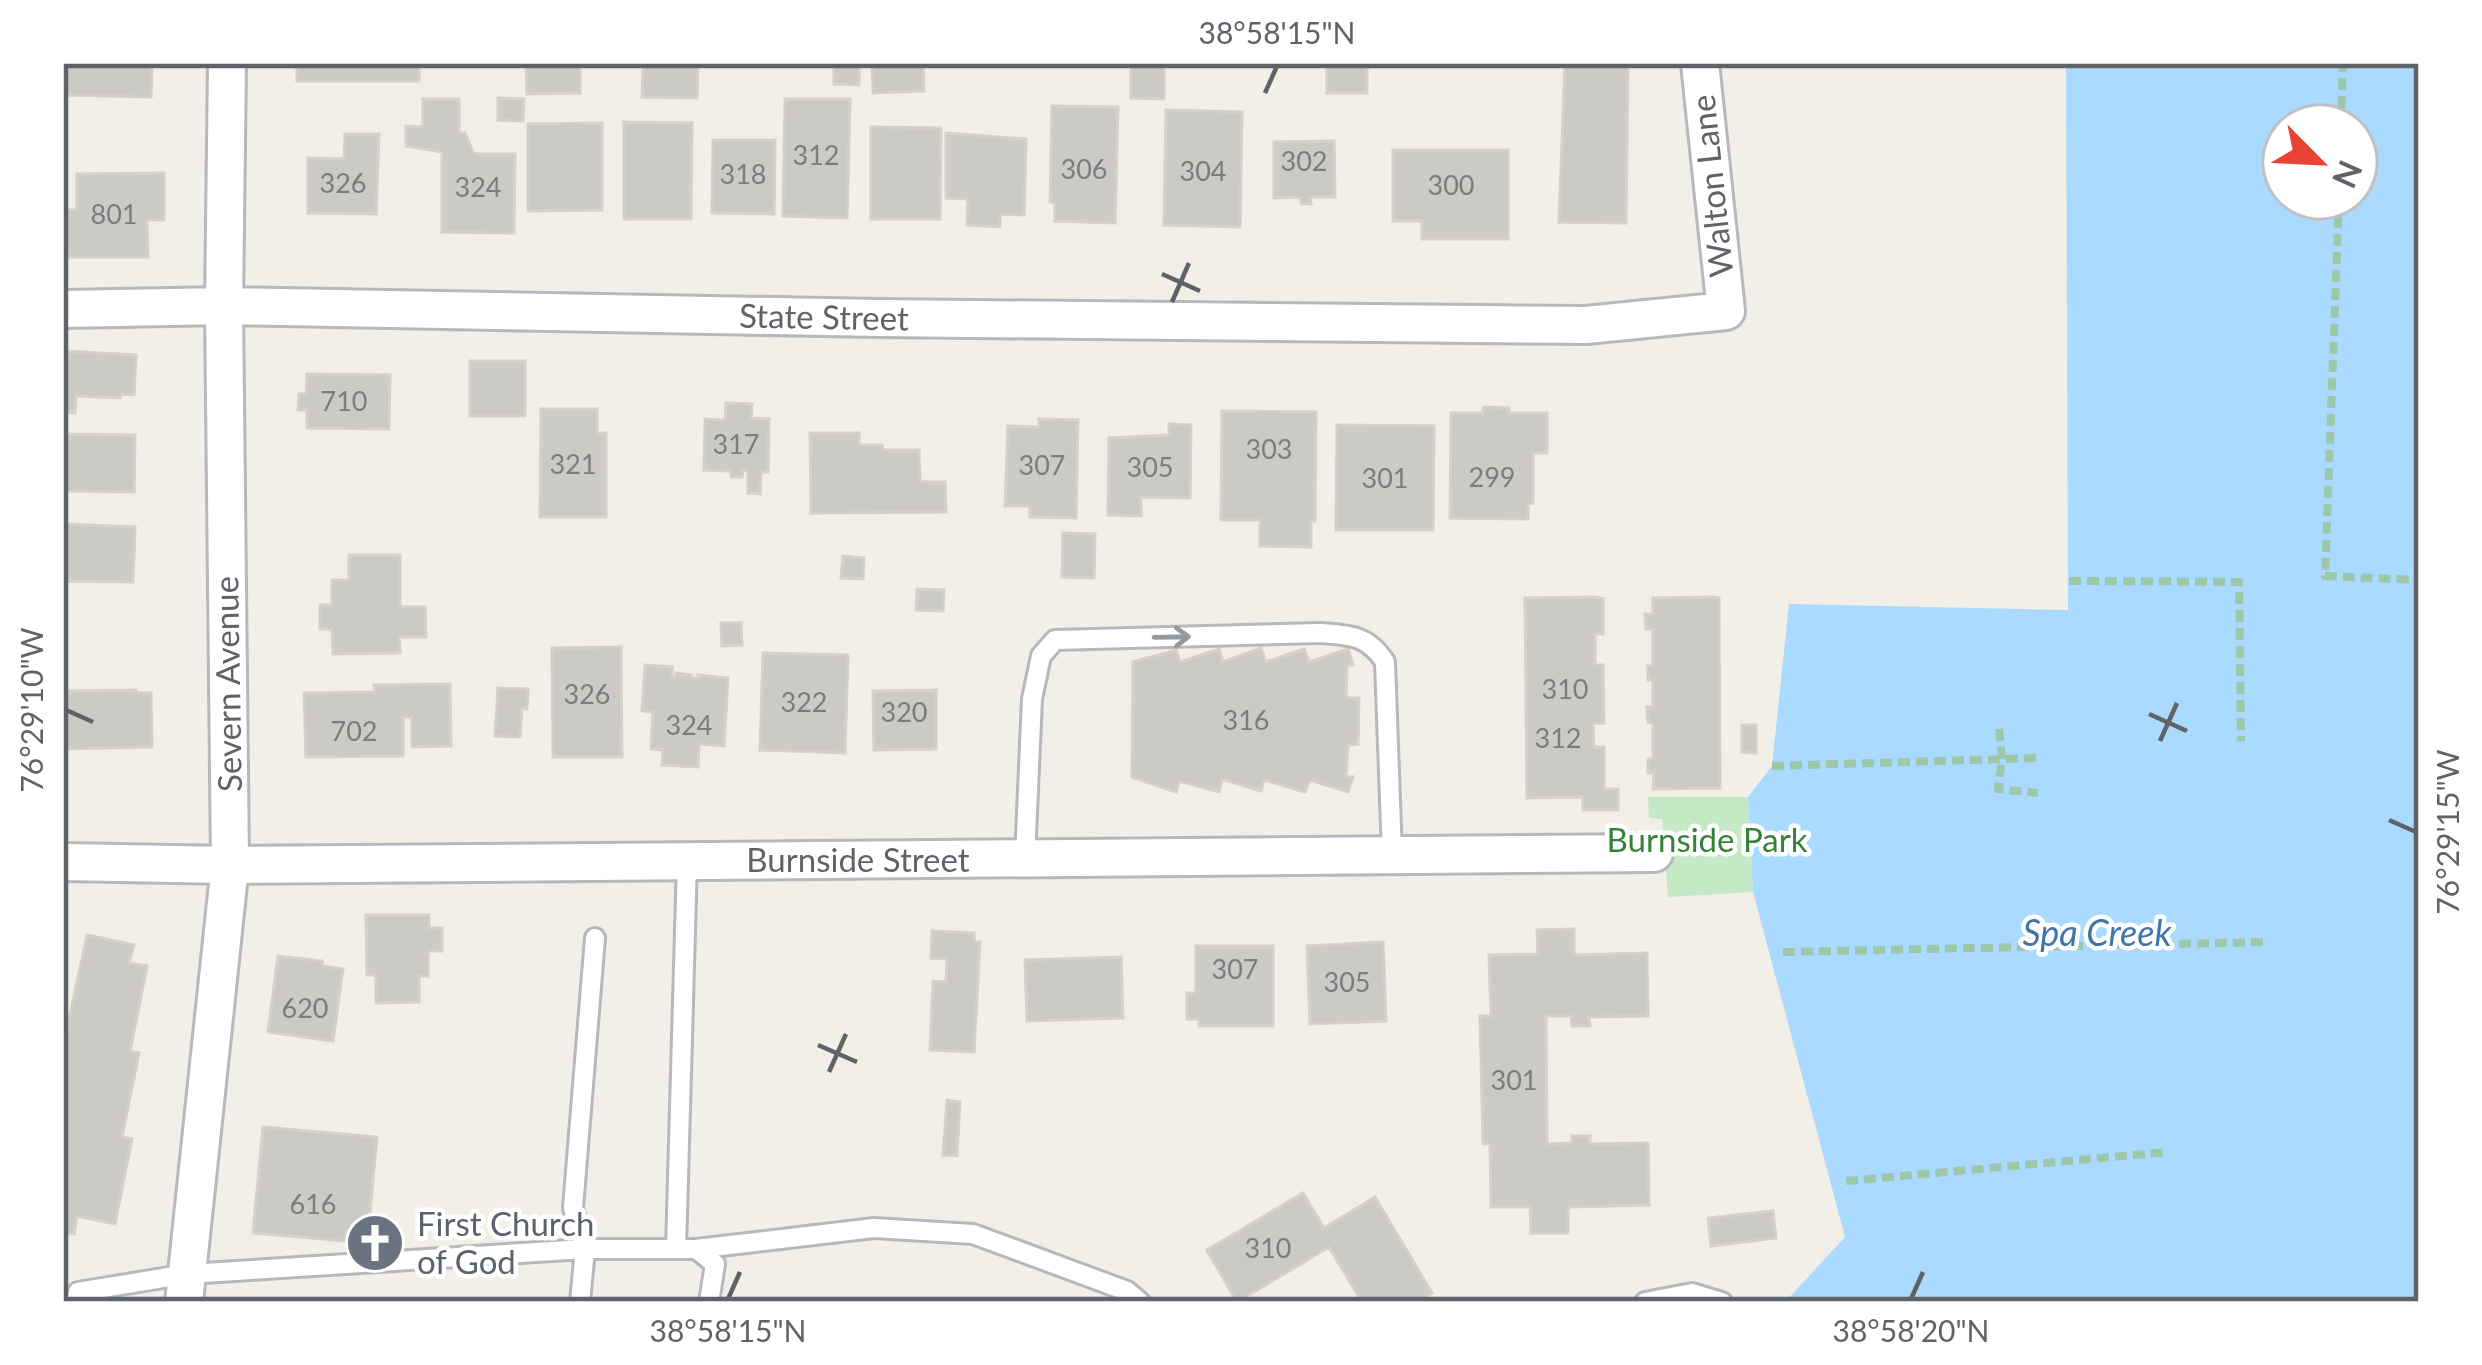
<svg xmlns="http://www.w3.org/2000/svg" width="2482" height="1365" viewBox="0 0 2482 1365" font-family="Lato,sans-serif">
<rect width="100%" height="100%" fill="#f1efe8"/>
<path fill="#c5e8c5" d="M1648 797H1748L1753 892 1668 897 1662 819 1649 818Z"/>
<path fill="#aadaff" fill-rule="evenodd" d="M2066 63H2419V1302H1785L1845 1237 1753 892 1748 797 1772 766 1789 604 2068 610ZM2284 126H2356V198H2284Z"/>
<path fill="#cccac5" stroke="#d6d1c6" stroke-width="3" d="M63 63H152L151 97 63 95Z
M297 63H419V81H297Z
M526 63H580V93L527 94Z
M643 63H698L697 98 642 97Z
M834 63H859V85L834 84Z
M872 63H923L924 91 873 93Z
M1131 63H1164V99L1131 98Z
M1327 63H1367V93H1327Z
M1565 63H1628L1626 223 1559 222Z
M498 98 524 99 523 121 498 120Z
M423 99H459V133H465L474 154H515L514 233 442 232V152L406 146V126L423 127Z
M785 99H850L847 218 783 216Z
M1052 106 1118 107 1115 223 1055 221V203L1050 202Z
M1166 110 1242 112 1240 227 1164 225Z
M624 122 692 123 691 219H624Z
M602 123V210L528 211V124Z
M871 127 941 128 940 219H871Z
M946 133 1026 139 1024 215 1000 214V227L967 225 968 199 946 198Z
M345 134H379L376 214 308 213V158L344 159Z
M713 140H775L774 214 712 213Z
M1334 141 1335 197H1310L1311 204H1302L1300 197 1274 198V142Z
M1393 150H1508V239H1422V221H1393Z
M164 173V220H147L148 257H63V210H77V174Z
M63 351 136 355 134 395 121 394 120 398 76 396 75 413 63 412Z
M470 361H525V416H470Z
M307 374 390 375 389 429 307 428V410H298L299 394H306Z
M726 403 752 404 751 418 769 419 768 472H761L760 494 748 493V471L743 470 742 477H731V471L704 470 705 419 725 420Z
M1487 407 1509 408V413H1547V453H1533V503L1528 504V519L1450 518 1451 413H1482L1483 408Z
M541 409H597V433H606V517H540Z
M1222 411 1316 412 1315 521H1311V547L1260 546V520H1221Z
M1039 419 1078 420 1076 518 1030 517V506H1005L1008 426 1039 427Z
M1169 424 1191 425 1190 498 1141 497V516L1108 515 1109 438 1169 435Z
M1337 425 1434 426 1433 530H1336Z
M810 433H859V445H882L883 450H919L920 482H945L946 512 811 513Z
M63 434 135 435 134 492 63 491Z
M63 524 135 527 133 582 64 581 63 594Z
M1063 533 1095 534 1094 578 1062 577Z
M349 555H400V607H425L426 637H399L400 653 333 654 332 629H320V605H332V580H349Z
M843 556 864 558 863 579 841 578Z
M917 589 944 590 943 611 916 610Z
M1596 597 1603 599V634H1595V665H1603L1604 723H1593L1594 747H1604V789H1618V810H1583V797L1527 798 1525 598Z
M1712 597 1719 598 1720 788 1653 789 1654 773H1648V759H1653V723L1648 722 1647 713V707H1653V680H1648V666H1653V629H1646L1645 614H1653V598Z
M721 623H741L742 645 722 646Z
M621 647 622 757H553L552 648Z
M1261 648 1266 662 1304 649 1309 662 1348 649 1353 665H1347L1346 698H1359L1358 744 1348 745 1346 777H1353L1348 792 1310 780 1305 792 1264 780 1261 791 1222 779 1219 792 1179 781 1176 792 1132 777 1133 662 1176 650 1180 662 1219 649 1223 662Z
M763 653 848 655 845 753 760 750Z
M645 665 672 667V677H676V673L691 675 690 678H699L698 675 728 678 724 746 699 744 698 767 662 765 663 750 651 749 653 712 642 711Z
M450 684 451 746 412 747V717H403V756L306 757 304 693 375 692 374 685Z
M498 688 528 689 527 709 522 708 520 737 495 736Z
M136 690V693H151L152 747 63 749V691Z
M936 690V749L874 750 873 691Z
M1742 725H1756V753L1742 752Z
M366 915H429V928H442V951H428V976H419V1002L376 1003V975H367Z
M1574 929V955L1647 953 1648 1016 1589 1017 1590 1026H1572L1571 1016H1546L1547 1144 1572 1143V1136H1590V1144L1648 1143 1649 1205 1568 1207V1233H1531L1530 1207H1491L1490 1144H1483L1480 1016H1491L1489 955 1538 954 1537 930Z
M932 931 974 933V942H980L974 1052 930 1050 933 981 946 982 947 959 931 958Z
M87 935 134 945 129 963 147 966 130 1051 139 1053 122 1137 132 1139 115 1224 77 1216 74 1234 63 1232V1048Z
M1383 942 1386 1021 1310 1024 1307 946Z
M1196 946H1273V1026H1199V1019H1187V993H1196Z
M278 956 322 961V966L343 969 333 1041 268 1032Z
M1121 957 1123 1018 1027 1021 1025 960Z
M947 1100 960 1102 957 1156 943 1155Z
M263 1127 377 1137 367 1243 253 1233Z
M1303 1193 1324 1228 1375 1197 1432 1293 1416 1302H1362L1329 1247 1237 1302 1207 1250Z
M1773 1211 1776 1238 1711 1246 1708 1218Z"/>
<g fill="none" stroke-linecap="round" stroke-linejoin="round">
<defs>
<path id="service" d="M1025 858 1032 699 1041 656 1055 640 1320 633C1349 635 1368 635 1385 662L1392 855
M676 1249 687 861
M696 1249 874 1228 973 1234 1127 1291 1140 1302
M75 1302 78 1292 187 1274 585 1249H696L715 1264 709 1302
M580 1302 585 1249 573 1208 595 938
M1645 1302 1692 1293 1722 1302"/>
<path id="minor" d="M63 309 224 306 878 318 1586 325 1726 311 1700 63
M63 862 230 865 1654 853
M184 1302 230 865 224 306 227 63"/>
</defs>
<use href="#service" stroke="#b5b8bc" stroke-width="24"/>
<use href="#minor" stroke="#b5b8bc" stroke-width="42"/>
<path stroke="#9cc7a9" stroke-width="8" stroke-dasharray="12 6" stroke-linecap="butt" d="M2341 126 2343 63
M2339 198 2325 576 2419 580
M2069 581 2239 582 2241 741
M1999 729 2002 759 1998 789 2038 793
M1772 766 2038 758
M1783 952 2263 942
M1846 1181 2168 1152"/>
<use href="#service" stroke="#fff" stroke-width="18"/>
<use href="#minor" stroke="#fff" stroke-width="36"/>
</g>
<defs><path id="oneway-shaft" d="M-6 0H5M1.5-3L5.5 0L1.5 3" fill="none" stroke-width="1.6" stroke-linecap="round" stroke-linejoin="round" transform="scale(3)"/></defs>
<use stroke="#979a9d" href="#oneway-shaft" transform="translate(1172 637) rotate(-1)"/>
<path fill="none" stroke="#5f6368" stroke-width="4.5" d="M1265 93 1277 66M1162 274 1200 291M1172 302 1189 263M66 710 93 722M2149 714 2187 731M2160 741 2177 703M2389 820 2416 832M818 1045 857 1062M829 1072 846 1034M728 1299 740 1272M1911 1299 1923 1272"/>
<defs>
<symbol id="church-disc" viewBox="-11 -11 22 22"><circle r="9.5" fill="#6b7280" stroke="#fff"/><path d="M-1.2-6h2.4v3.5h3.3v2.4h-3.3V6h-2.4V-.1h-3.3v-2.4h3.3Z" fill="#fff"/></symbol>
</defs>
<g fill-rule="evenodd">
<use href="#church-disc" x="342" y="1210" width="66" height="66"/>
</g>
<g text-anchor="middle" stroke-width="9" stroke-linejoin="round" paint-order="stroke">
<g font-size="27" fill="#7a7d7f">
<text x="816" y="165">312</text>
<text x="1304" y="171">302</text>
<text x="1084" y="179">306</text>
<text x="1203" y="181">304</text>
<text x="743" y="184">318</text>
<text x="343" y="193">326</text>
<text x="1451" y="195">300</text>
<text x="478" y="197">324</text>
<text x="114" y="224">801</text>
<text x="344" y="411">710</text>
<text x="736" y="454">317</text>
<text x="1269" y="459">303</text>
<text x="573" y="474">321</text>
<text x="1042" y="475">307</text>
<text x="1150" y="477">305</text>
<text x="1492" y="487">299</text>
<text x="1385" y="488">301</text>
<text x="1565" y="699">310</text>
<text x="587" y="704">326</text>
<text x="804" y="712">322</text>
<text x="904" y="722">320</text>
<text x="1246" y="730">316</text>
<text x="689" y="735">324</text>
<text x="354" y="741">702</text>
<text x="1558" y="748">312</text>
<text x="1235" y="979">307</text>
<text x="1347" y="992">305</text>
<text x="305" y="1018">620</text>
<text x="1514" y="1090">301</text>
<text x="313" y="1214">616</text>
<text x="1268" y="1258">310</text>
</g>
<g font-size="33" fill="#5f6368" stroke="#fff">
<text transform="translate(1712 186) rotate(-96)" y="12">Walton Lane</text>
<text transform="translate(824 317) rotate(1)" y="12">State Street</text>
<text transform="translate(228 684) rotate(-91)" y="12">Severn Avenue</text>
<text x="858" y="872">Burnside Street</text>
</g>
<g font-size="33" fill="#348238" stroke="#fff">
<text x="1707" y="852">Burnside Park</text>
</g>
<g font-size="33" fill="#5b616d" stroke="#fff" text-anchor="start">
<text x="417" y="1236">First Church<tspan x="417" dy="38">of God</tspan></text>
</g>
<g font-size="36" font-style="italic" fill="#4174aa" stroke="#fff">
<text x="2097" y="946">Spa Creek</text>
</g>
</g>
<rect width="2482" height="1365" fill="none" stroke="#ffffff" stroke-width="132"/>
<g transform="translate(2320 162) rotate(114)"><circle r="57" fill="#ffffff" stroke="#bfc1c3" stroke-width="3"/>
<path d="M0-9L21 45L0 30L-21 45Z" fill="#ea4335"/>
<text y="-18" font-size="33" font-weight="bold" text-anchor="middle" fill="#5f6368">N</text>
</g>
<rect x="66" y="66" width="2350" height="1233" fill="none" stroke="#5f6368" stroke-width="4.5"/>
<g font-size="30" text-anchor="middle" fill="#5f6368">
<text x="1277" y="44">38°58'15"N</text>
<text transform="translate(33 710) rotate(-90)" y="10">76°29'10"W</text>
<text transform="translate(2449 832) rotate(-90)" y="10">76°29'15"W</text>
<text x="728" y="1342">38°58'15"N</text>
<text x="1911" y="1342">38°58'20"N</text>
</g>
</svg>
